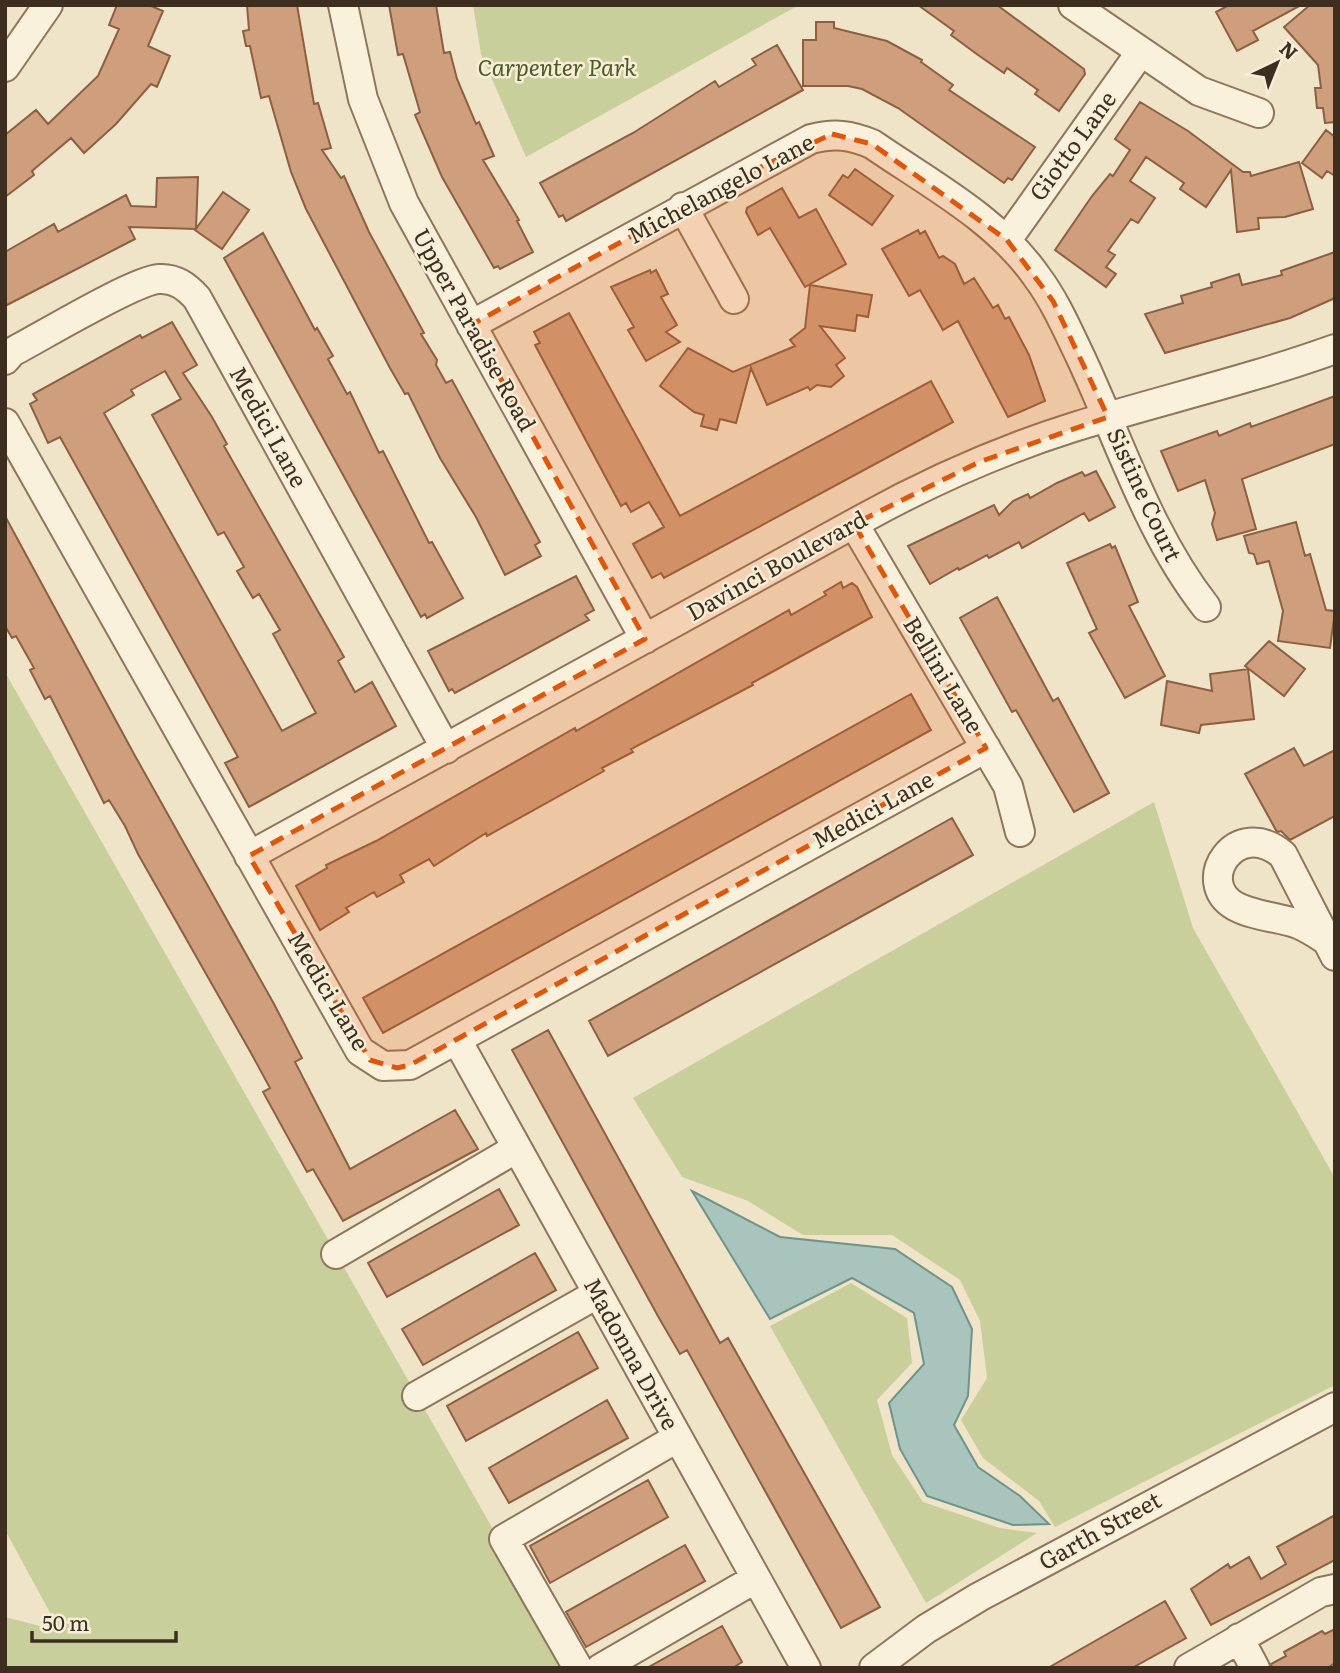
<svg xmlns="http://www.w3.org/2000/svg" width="1340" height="1673" viewBox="0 0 1340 1673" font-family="Literata,serif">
<rect width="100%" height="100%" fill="#f0e4c8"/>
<path fill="#c9cf9b" d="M473 5H799L526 157 481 54Z
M5 672 572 1668H5V1617L60 1631 5 1530Z
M1154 802 1193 928 1335 1178V1385L1055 1527 1039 1501 983 1458 961 1420 987 1378 980 1321 960 1280 892 1235H803L748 1201 682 1177 633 1098Z
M851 1283 907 1318 912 1363 877 1400 892 1455 923 1502 1000 1528 1037 1533 926 1603 770 1326Z"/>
<path fill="#a9c4bc" stroke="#6f938a" stroke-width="2" d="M692 1191 780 1237 895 1249 952 1287 972 1329 968 1396 954 1425 978 1467 1020 1496 1049 1524 1013 1525 927 1496 900 1449 889 1403 924 1364 914 1313 852 1278 770 1319Z"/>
<path fill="#cf9f7d" stroke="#8d5f41" stroke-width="2" fill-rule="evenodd" d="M117 5H149L163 11 148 46 170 56 157 87 151 84 116 124 84 153 71 138 32 171 34 175 5 197V135L36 110 48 124 98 76 119 29 109 25Z
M247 5H297L314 104 318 103 331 148 322 150 341 178 344 176 369 232 424 333 421 334 437 360 436 365 446 383 452 380 540 542 535 545 541 556 505 575 476 517 440 458 408 393 405 394 390 368 306 209 291 172 269 96 261 98 250 46H246L243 31 249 30Z
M389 5H436L444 53 450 52 457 79 476 124 479 122 494 156 483 160 519 220 517 221 533 252 500 269 498 266 494 268 442 177 415 115 420 112 403 54 398 55Z
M918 5H997L1084 69 1085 74 1059 111 1035 94 1038 90 1007 68 1004 73 978 55 951 35 954 31Z
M1229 5H1301L1253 31 1258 40 1237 51 1216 12Z
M1310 5H1335V122L1325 123 1323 108H1317L1315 88H1321L1318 65 1284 27Z
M816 22H834V28L887 41 922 60 921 62 953 85 949 90 1035 147 1012 180 1008 178 1004 183 898 108 862 89 848 86H803V40H816Z
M777 45 803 90 566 221 563 215 559 217 540 183 633 133 715 81 719 87 756 65 752 59Z
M1140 102 1188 131 1243 172H1250L1251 176 1299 162 1313 209 1285 217 1258 218 1259 229 1237 232 1231 170 1206 207 1180 189 1184 183 1146 157 1130 181 1155 198 1138 223 1131 219 1108 251 1115 255 1106 267 1116 274 1106 287 1055 250 1092 196 1110 174 1113 176 1130 150 1115 139Z
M1326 130 1335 137V176L1327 171 1322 178 1302 163Z
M855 169 893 196 872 225 829 195 843 175 848 178Z
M198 177 196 229 129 227 135 239 5 306V252L54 224 58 232 126 195 131 206 156 207 157 178Z
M782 188 799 218 816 209 846 264 805 287 770 228 758 235 746 212 747 208Z
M223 192 249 210 222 249 195 230Z
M918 230 920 234 925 231 939 258 943 256 955 264 964 284 974 278 993 308 998 305 1005 319 1009 317 1029 355 1045 401 1008 417 958 321 943 330 920 290 909 296 882 249Z
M263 233 315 330 317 328 333 356 328 359 347 394 350 392 379 453 383 451 429 543 432 542 463 598 427 618 425 614 421 617 224 258Z
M1335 252V298L1290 318 1165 353 1145 314 1183 303 1181 296 1212 287 1211 283 1239 274 1242 285 1282 275 1281 271Z
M650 270 651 273 656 270 668 294 661 297 677 325 666 332 680 342 646 361 628 330 634 327 611 287Z
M810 285 872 295 868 317 857 315 855 331 820 326 845 358 836 365 844 376 831 387 817 385 810 390 808 387 767 405 751 368 736 423 720 419 717 430 701 426 704 415 694 412 660 386 688 348 733 372 795 346 790 340 805 328Z
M569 313 680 516 931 381 953 422 664 578 661 573 652 578 633 544 664 527 649 502 631 512 626 503 621 506 535 345 540 343 534 332Z
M172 322 197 365 183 373 212 417 227 444 224 446 344 657 338 661 355 692 372 682 396 726 249 807 225 763 238 757 60 437 48 443 30 404 37 400 33 394 140 335 142 338ZM165 371 181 399 152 415 218 535 224 532 244 567 237 571 253 598 259 594 280 630 273 634 316 713 282 731 104 413 134 395 131 390Z
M1335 396V444L1242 479 1256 529 1217 540 1212 524 1215 513 1205 480 1178 491 1161 451 1217 431 1219 436 1250 423 1251 427Z
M1096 471 1115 507 1089 521 1084 513 1022 548 1019 542 989 558 987 555 959 570 958 568 930 584 908 546 994 505 999 515 1013 501 1028 494 1030 498 1057 483 1082 472 1085 476Z
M5 516 134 754 274 1004 302 1058 295 1062 350 1169 455 1110 478 1149 343 1221 313 1169 307 1172 263 1092 270 1088 251 1053 138 854 125 826 109 800 104 803 50 696 45 699 30 670 34 668 16 636 12 638 5 626Z
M1296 522 1305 556 1310 554 1326 610 1335 611 1330 648 1278 641 1283 611 1269 561 1257 564 1254 554 1249 553 1244 536Z
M1110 544 1112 548 1115 546 1138 602 1129 606 1165 676 1125 698 1089 633 1097 629 1067 563Z
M576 576 594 610 585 615 589 620 455 693 452 689 449 691 428 651Z
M841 582 843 588 852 583 857 587 872 617 752 683 753 685 631 749 633 752 602 768 604 771 487 836 486 833 434 866 429 859 400 875 404 882 377 897 374 892 346 908 349 912 320 930 296 886 327 868 326 865 376 841 575 728 576 731 789 610 791 615 826 595 824 592Z
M997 597 1053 701 1058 698 1109 793 1074 812 1016 710 1012 712 960 618Z
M1269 641 1305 669 1284 696 1245 666Z
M1248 669 1254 719 1201 725 1199 733 1161 725 1167 681 1212 691 1210 674Z
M911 694 931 730 383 1033 363 998Z
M1294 748 1304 766 1335 750V816L1290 840 1281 831 1277 832 1245 774Z
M952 818 973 855 608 1056 589 1021Z
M548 1030 720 1343 728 1338 880 1607 841 1628 687 1350 680 1354 659 1318 512 1050Z
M499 1189 519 1225 387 1297 368 1263Z
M535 1253 556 1290 423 1365 402 1329Z
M578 1332 598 1368 466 1441 447 1406Z
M607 1400 628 1438 509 1503 489 1468Z
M648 1480 668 1517 550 1583 530 1546Z
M1335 1515V1560L1211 1625 1191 1589 1228 1564 1230 1568 1249 1557 1261 1579 1286 1564 1277 1547Z
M685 1545 705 1581 586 1647 566 1612Z
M1165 1601 1186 1638 1132 1668H1048Z
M722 1626 742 1662 733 1668H647Z
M1335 1629V1663L1327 1668H1272L1271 1664 1286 1656 1284 1652 1322 1631 1325 1634Z"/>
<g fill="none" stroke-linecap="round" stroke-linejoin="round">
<defs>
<path id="minor" d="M343 5 363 99 404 203 645 639
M1073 5 1199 91 1259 113
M5 67 48 5
M683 207 734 299
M1007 240 1140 53
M471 325 811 139C835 133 850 135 872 144 930 184 997 219 1037 277 1055 301 1067 329 1080 356 1120 441 1148 533 1206 607
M5 360 12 352C39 338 135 280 159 279 175 278 186 286 197 298L446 749
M5 423 360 1051 383 1066 410 1065 986 748
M854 524 1008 786 1020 832
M249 856 864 518C931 481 1001 450 1074 427 1161 400 1249 380 1335 349
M1326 940C1317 934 1308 928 1298 924 1278 917 1253 916 1235 906 1193 882 1236 815 1283 855L1335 956
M457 1040 806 1668
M336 1254 517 1148
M417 1396 597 1294
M1239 1638 1255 1668
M578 1668 504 1539 677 1438
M601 1668 755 1579
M874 1668 926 1629 979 1597 1335 1407
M1189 1668 1321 1592 1335 1589"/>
</defs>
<use href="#minor" stroke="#8d765c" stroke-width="32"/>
<use href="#minor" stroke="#faf1dc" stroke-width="28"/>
</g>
<path fill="#df570d" fill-opacity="0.2" stroke="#df570d" stroke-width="5" stroke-dasharray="14 9" stroke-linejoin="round" d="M832 134 872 144 1007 240 1053 301 1108 417 979 462 854 524 986 748 410 1065 397 1068 370 1060 249 856 645 639 471 325 733 180Z"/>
<g text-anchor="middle" stroke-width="5" stroke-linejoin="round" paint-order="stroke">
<g font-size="23" font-style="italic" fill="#4d5a26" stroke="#f7eed8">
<text x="557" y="76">Carpenter Park</text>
</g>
<g font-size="23" fill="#3d2e20" stroke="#f7eed8">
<text transform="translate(1073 146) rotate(-54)" y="8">Giotto Lane</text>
<text transform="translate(721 189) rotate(-28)" y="8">Michelangelo Lane</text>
<text transform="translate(474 330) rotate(61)" y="8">Upper Paradise Road</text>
<text transform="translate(268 427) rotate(61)" y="8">Medici Lane</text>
<text transform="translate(1144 495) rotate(65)" y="8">Sistine Court</text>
<text transform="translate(777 566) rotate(-29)" y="8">Davinci Boulevard</text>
<text transform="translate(943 675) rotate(59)" y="8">Bellini Lane</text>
<text transform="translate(873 810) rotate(-29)" y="8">Medici Lane</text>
<text transform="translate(328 991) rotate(59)" y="8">Medici Lane</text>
<text transform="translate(631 1354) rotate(61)" y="8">Madonna Drive</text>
<text transform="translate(1100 1531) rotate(-29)" y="8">Garth Street</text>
</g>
</g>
<rect width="1340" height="1673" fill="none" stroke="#3d2e20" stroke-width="14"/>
<g transform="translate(1277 63) rotate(43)" stroke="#f7eed8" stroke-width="5" paint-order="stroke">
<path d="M0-5L12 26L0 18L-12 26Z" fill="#3d2e20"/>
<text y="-10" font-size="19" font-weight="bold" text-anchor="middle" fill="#3d2e20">N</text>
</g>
<path d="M32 1631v10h144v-10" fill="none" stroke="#3d2e20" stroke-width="3.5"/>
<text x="42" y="1631" font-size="21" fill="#3d2e20" stroke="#f7eed8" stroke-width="5" paint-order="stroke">50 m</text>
</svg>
